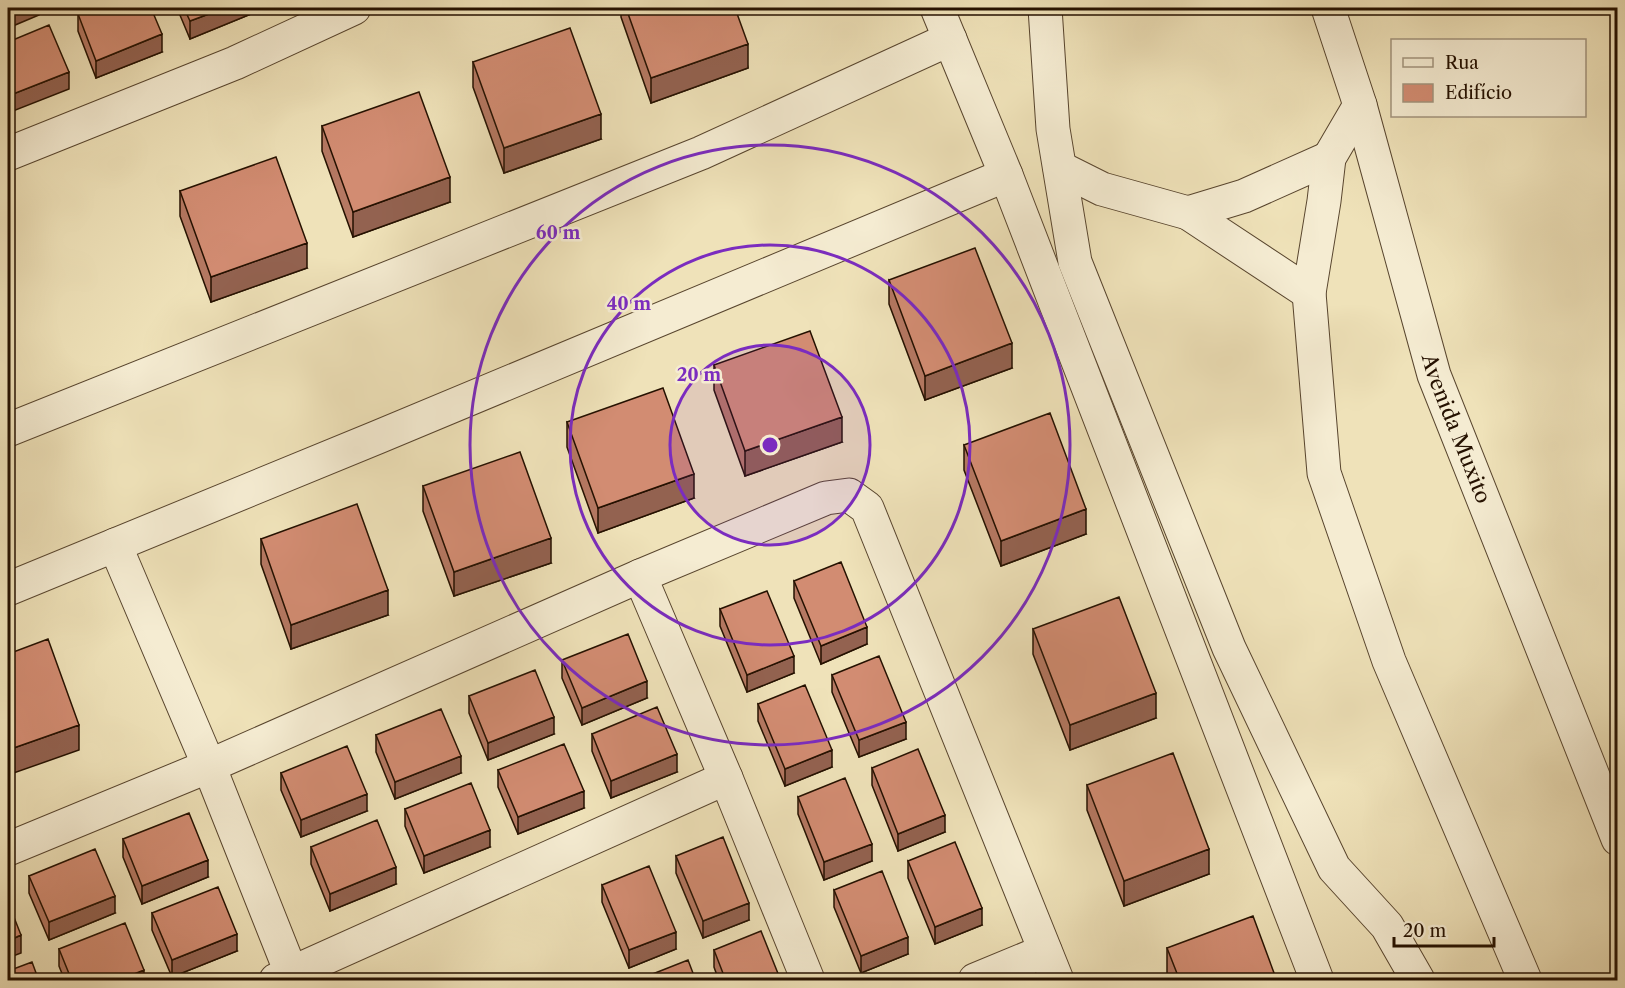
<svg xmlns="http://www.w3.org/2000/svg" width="1625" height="988" viewBox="0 0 1625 988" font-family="'Libre Caslon Text',serif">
<rect width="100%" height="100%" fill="#efe2b9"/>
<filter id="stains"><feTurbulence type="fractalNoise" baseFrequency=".00333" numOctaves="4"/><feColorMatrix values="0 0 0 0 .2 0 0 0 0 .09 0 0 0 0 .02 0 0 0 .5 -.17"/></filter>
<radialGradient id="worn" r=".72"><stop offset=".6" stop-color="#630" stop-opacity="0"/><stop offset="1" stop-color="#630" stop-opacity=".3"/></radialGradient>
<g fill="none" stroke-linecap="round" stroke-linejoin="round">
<defs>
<g id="minor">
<path d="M937 8 1006 175 1317 980"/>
<path d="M1045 8 1053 129 1075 262 1229 648 1334 868 1387 926 1418 980"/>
<path id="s1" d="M1328 8 1360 105 1434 375 1618 839"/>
<path d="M1360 105 1329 158 1324 201 1309 293 1324 473 1389 661 1525 980"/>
<path d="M8 154 235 63 354 8"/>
<path d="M1060 168 1102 189 1188 213 1244 196 1329 158"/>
<path d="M1188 213 1309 293"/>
<path d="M8 430 701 153 950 39"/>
<path d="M115 545 209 766 294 980"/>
<path d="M640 576 726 778 808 980"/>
<path d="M8 589 378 437 1006 175"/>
<path d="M8 849 209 766 640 576 826 498 849 495 867 508 1057 980"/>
<path d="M276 980 726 778"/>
<path d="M975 980 1045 951"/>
</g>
</defs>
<use href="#minor" stroke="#58452e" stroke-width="35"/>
<use href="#minor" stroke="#f5ecd2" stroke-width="33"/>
</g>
<path fill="#b57862" stroke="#251100" stroke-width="1.5" d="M177 8H256V12L190 39Z
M621 8H735L748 68 651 103 621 17Z
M78 14 162 52 96 78 78 31Z
M473 62 601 139 504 173 473 87Z
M322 126 450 202 353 237 322 151Z
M180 191 307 268 211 302 180 216Z
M889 280 1012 368 925 400 889 304Z
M714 365 842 442 745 476 714 390Z
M567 422 694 498 598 533 567 447Z
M964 445 1086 534 1001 566 964 470Z
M423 486 551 563 454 596 423 511Z
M261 539 388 615 291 649 261 564Z
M794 581 867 644 821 664 794 598Z
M720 609 794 673 747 692 720 626Z
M1033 629 1156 718 1070 750 1033 654Z
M562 660 647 698 582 725 562 678Z
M832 675 906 739 859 757 832 692Z
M469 696 554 734 488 760 469 713Z
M758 704 832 767 785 786 758 721Z
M592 734 677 772 611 798 592 751Z
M376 735 461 773 395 799 376 752Z
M872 768 945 832 898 851 872 785Z
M498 770 584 808 518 834 498 787Z
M281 773 367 811 301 837 281 790Z
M1087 785 1209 874 1124 906 1087 810Z
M798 797 872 861 824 880 798 814Z
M405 809 490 847 424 873 405 826Z
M123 839 208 877 142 904 123 857Z
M311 847 396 884 330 911 311 864Z
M676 856 749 920 703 938 676 873Z
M908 861 982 925 935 944 908 878Z
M29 876 115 913 49 940 29 893Z
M602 885 676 949 629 968 602 902Z
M834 890 908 954 861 973 834 907Z
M152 913 237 951 172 977 152 930Z
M1167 948 1277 981H1170L1167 973Z
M59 949 144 981H65L59 966Z
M714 950 781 981H719L714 967Z"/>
<path fill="#936250" stroke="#251100" stroke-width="1.5" d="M16 8H39V15L8 28V11Z
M225 8H256V12L190 39V21Z
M162 34V52L96 78V61Z
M748 44V68L651 103V78Z
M69 72V89L8 113V96Z
M601 114V139L504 173V148Z
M450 177V202L353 237V212Z
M307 243V268L211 302V277Z
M1012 343V368L925 400V376Z
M842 417V442L745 476V451Z
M694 474V498L598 533V508Z
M1086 509V534L1001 566V541Z
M551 538V563L454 596V572Z
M388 590V615L291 649V625Z
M867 627V644L821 664V646Z
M794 656V673L747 692V675Z
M647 681V698L582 725V708Z
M1156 693V718L1070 750V725Z
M554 717V734L488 760V743Z
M906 722V739L859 757V740Z
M79 725V750L8 775V750Z
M832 750V767L785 786V769Z
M677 754V772L611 798V781Z
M461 756V773L395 799V782Z
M584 791V808L518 834V817Z
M367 794V811L301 837V820Z
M945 815V832L898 851V834Z
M490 830V847L424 873V856Z
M872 844V861L824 880V862Z
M1209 849V874L1124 906V881Z
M208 860V877L142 904V886Z
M396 867V884L330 911V894Z
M115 896V913L49 940V922Z
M749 903V920L703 938V921Z
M982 908V925L935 944V927Z
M676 932V949L629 968V950Z
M237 934V951L172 977V960Z
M21 935V953L8 958V941Z
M908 937V954L861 973V956Z
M144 970V981H117Z"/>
<path fill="#d28c72" stroke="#251100" stroke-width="1.5" d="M8 8H16L8 11Z
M93 8H151L162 34 96 61 78 14Z
M184 8H225L190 21Z
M626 8H735L748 44 651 78Z
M49 25 69 72 8 96V42Z
M570 28 601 114 504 148 473 62Z
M419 92 450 177 353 212 322 126Z
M276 157 307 243 211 277 180 191Z
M975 248 1012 343 925 376 889 280Z
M810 331 842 417 745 451 714 365Z
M663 388 694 474 598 508 567 422Z
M1050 413 1086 509 1001 541 964 445Z
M520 452 551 538 454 572 423 486Z
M357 504 388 590 291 625 261 539Z
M841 562 867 627 821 646 794 581Z
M767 591 794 656 747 675 720 609Z
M1119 597 1156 693 1070 725 1033 629Z
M628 634 647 681 582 708 562 660Z
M48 639 79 725 8 750V654Z
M879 656 906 722 859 740 832 675Z
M535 670 554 717 488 743 469 696Z
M805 685 832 750 785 769 758 704Z
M657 707 677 754 611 781 592 734Z
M441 709 461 756 395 782 376 735Z
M564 744 584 791 518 817 498 770Z
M347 746 367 794 301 820 281 773Z
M918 749 945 815 898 834 872 768Z
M1173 753 1209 849 1124 881 1087 785Z
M845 778 872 844 824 862 798 797Z
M471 783 490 830 424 856 405 809Z
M189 813 208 860 142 886 123 839Z
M377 820 396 867 330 894 311 847Z
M723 837 749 903 703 921 676 856Z
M955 842 982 908 935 927 908 861Z
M95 849 115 896 49 922 29 876Z
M649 866 676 932 629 950 602 885Z
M882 871 908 937 861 956 834 890Z
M218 887 237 934 172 960 152 913Z
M8 902 21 935 8 941Z
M1253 916 1277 981H1180L1167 948Z
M125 923 144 970 117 981H72L59 949Z
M761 931 781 981H726L714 950Z
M688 960 696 981H641L640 979Z
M32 962 39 981H8V971Z"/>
<circle cx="770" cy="445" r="100" fill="#7b2cbf" fill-opacity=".12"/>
<g fill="none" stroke="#7b2cbf" stroke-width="3">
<circle cx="770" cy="445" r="100"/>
<circle cx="770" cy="445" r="200"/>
<circle cx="770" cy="445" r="300"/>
</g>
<g text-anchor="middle" stroke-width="5" stroke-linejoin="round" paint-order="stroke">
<g font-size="21" fill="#251100" stroke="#f5ecd2">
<text dy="7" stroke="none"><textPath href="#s1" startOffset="440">Avenida Muxito</textPath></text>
</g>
</g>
<circle cx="770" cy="445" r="9" fill="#7b2cbf" stroke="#f5ecd2" stroke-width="3"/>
<g font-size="18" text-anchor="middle" font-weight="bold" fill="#7b2cbf" stroke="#f5ecd2" stroke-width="5" stroke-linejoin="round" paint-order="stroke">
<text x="558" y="239">60 m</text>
<text x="629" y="310">40 m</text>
<text x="699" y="381">20 m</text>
</g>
<rect width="1625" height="988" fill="none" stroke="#efe2b9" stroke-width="30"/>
<rect x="9" y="9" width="1607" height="970" fill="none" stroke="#251100" stroke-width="3"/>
<rect x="15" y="15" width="1595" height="958" fill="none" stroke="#251100" stroke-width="1.5"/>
<rect x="1391" y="39" width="195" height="78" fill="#f5ecd2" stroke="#a2947e" stroke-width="1.5"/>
<rect x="1403" y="58" width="30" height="9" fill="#f5ecd2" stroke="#a2947e" stroke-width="1.5"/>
<text x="1445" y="69" font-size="18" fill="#251100">Rua</text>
<rect x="1403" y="84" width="30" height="18" fill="#d28c72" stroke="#a2947e" stroke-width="1.5"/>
<text x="1445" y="99" font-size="18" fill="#251100">Edifício</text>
<path d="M1394 937v9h100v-9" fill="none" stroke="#251100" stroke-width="3"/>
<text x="1403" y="937" font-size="18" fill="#251100" stroke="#f5ecd2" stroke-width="4.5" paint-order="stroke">20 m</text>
<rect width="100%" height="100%" filter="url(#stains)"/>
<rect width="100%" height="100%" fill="url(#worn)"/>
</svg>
